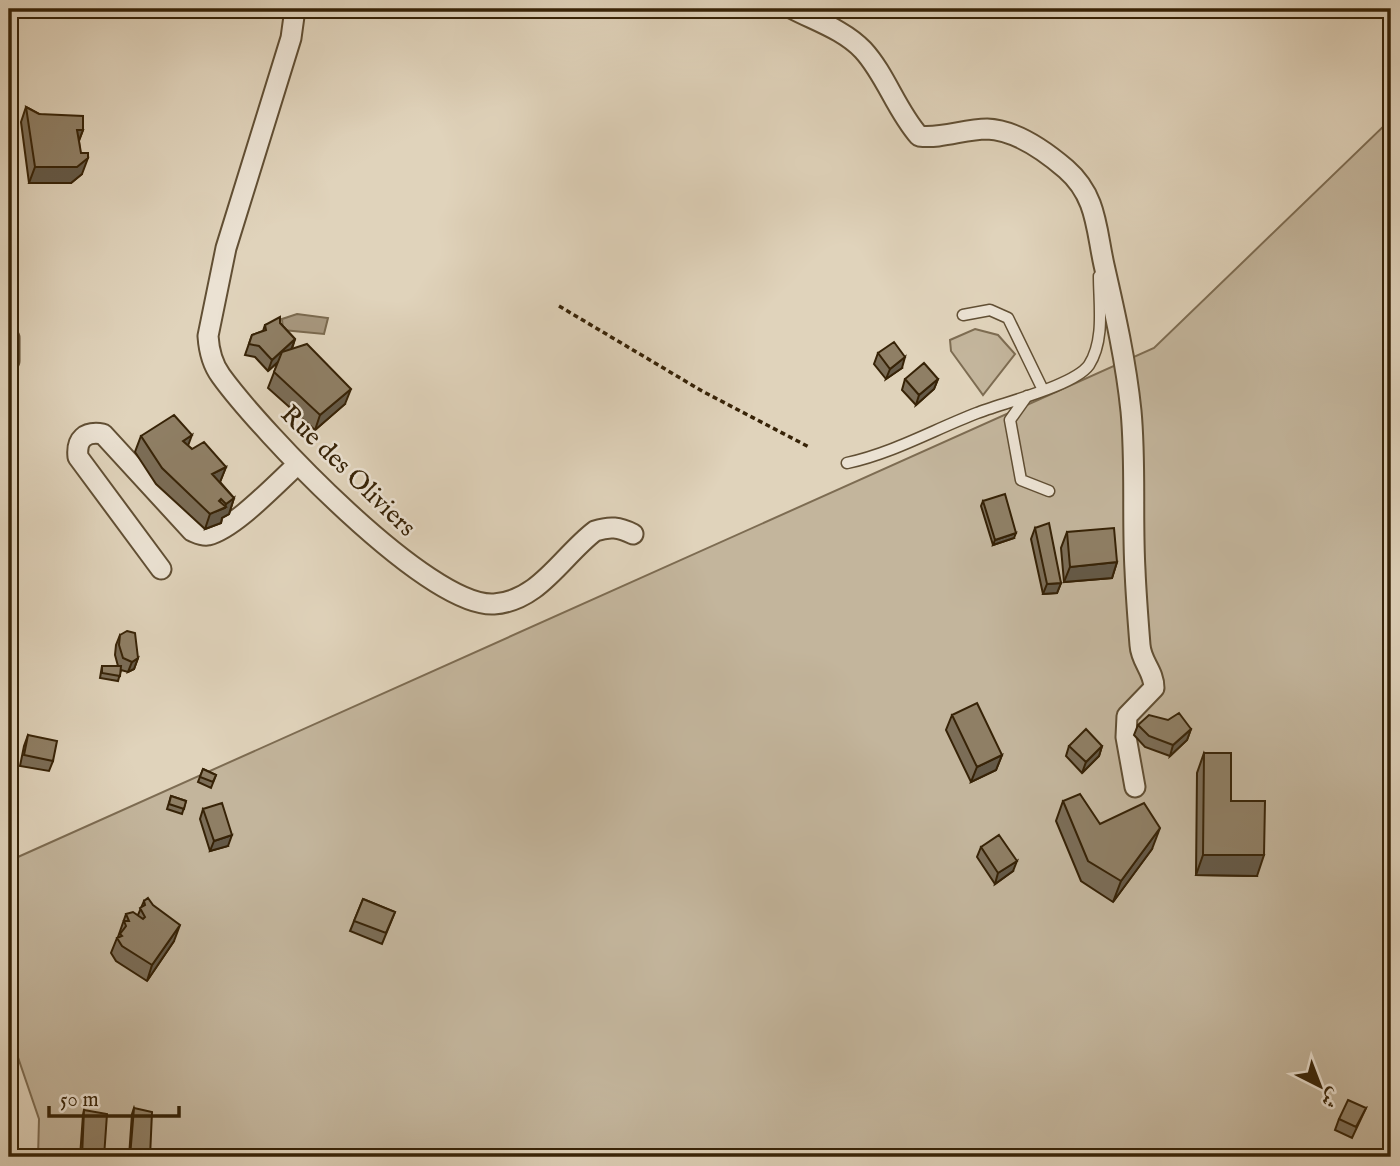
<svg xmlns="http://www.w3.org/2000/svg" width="1400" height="1166" viewBox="0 0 1400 1166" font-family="'IM FELL English',Amiri,serif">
<rect width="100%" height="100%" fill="#e0d3bb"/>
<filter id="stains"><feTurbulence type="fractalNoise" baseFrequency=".00286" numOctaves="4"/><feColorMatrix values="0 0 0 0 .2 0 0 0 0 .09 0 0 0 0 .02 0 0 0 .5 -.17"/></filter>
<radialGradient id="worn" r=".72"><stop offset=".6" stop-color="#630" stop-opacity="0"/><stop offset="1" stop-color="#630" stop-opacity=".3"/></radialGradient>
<path fill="#c3b59c" stroke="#7d6c52" stroke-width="2" d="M1391 119V1157H38L39 1119 9 1031V861L1154 348Z
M975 329 998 335 1015 354 983 395 951 351 950 340Z"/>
<path fill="#a7977e" stroke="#7a694e" stroke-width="2" d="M297 314 328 318 324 334 283 330 282 319Z"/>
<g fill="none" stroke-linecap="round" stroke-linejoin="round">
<defs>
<path id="service" d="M963 315 990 310 1008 318 1043 390
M1027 396 1010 420 1021 480 1049 491
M847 463C893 453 933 430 977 413 1002 403 1074 386 1089 365 1105 340 1099 304 1099 276"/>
<path id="minor" d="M295 9 291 38 226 248 208 336C209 351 212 364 221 376 260 430 428 608 494 604 539 601 562 556 595 531 610 526 619 527 633 534
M793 9C816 21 844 30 863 50 886 75 896 110 919 136 942 139 964 129 987 129 1016 130 1045 151 1066 169 1097 196 1096 229 1104 265 1115 313 1126 362 1131 411 1136 464 1132 517 1135 570 1136 595 1138 620 1140 645 1141 662 1154 671 1154 688L1127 716 1126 737 1135 787
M9 338V361
M161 569 78 457C76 439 85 431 103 434L192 531C197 533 202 536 208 535 234 529 277 483 298 464"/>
</defs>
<use href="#service" stroke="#614f34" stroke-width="13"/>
<use href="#minor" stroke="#614f34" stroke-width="23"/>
<path stroke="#372307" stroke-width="3.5" stroke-dasharray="5 3.5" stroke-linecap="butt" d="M559 306 702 391 809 447"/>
<use href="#service" stroke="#ebe2d3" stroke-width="10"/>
<use href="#minor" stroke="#ebe2d3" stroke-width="19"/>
</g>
<path fill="#7b6d57" stroke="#372307" stroke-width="2" d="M26 107 39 114 83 130 79 141 82 174 71 183H29L21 122Z
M280 323 295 339 292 349 345 404 315 430 268 388 278 362 268 371 255 357 245 355 252 335 263 331 265 325Z
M878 353 902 368 886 379 874 364Z
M905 379H938L934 389 916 405 902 390Z
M141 436 188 446 192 449 226 467 220 482 234 498 229 514 222 518 221 523 205 529 156 484 135 452Z
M983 501 1014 538 993 545 981 506Z
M1035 528 1061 583 1057 593 1043 594 1031 539Z
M1067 532 1117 562 1112 578 1064 582 1061 548Z
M120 635 138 658 134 669 128 672 121 670 118 681 100 678 102 666H118L115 655 116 645Z
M952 715 1002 755 996 770 971 782 946 730Z
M1138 725 1191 729 1187 740 1170 756 1145 747 1134 735Z
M28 735 53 761 49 771 20 766 24 746Z
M1069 746H1102L1099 756 1082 773 1066 756Z
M1204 753 1231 801 1257 876 1196 875 1197 773Z
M203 769 216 775 211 788 198 782Z
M171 796 186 801 182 814 167 809Z
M1063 801 1100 824 1152 849 1113 902 1081 881 1056 821Z
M203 809 228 846 210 851 200 819Z
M981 847 1013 871 995 884 977 857Z
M363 899 395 912 382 944 350 931Z
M144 901 174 941 147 981 116 961 111 953 117 938 118 937 126 914 138 915Z
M134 1108 150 1157H129L132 1114Z
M1366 1108 1352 1138 1335 1130 1339 1119Z
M84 1110 104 1157H80L83 1115Z"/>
<path fill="#645947" stroke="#372307" stroke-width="2" d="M77 130H83L77 145Z
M88 158 82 174 71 183H29L35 167Z
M295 339 291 350 268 371 272 360Z
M905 357 902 368 886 379 890 369Z
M938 379 934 389 916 405 919 395Z
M351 389 345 404 315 430 320 415Z
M192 435 186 451 183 441Z
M226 467 220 482 206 490 212 474Z
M234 498 229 514 222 518 221 523 205 529 210 514 221 499 217 511 225 508 226 504Z
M1016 533 1014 538 993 545 995 540Z
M1117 562 1112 578 1064 582 1070 567Z
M1061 583 1057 593 1043 594 1047 584Z
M138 658 134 669 128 672 132 662Z
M1191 729 1187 740 1170 756 1173 745Z
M1102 746 1099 756 1082 773 1086 762Z
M1002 755 996 770 971 782 977 767Z
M1160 828 1152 849 1113 902 1121 881Z
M232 835 228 846 210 851 214 841Z
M1203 855H1264L1257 876 1196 875Z
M1017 861 1013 871 995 884 998 873Z
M180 925 174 941 147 981 152 965Z"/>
<path fill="#8f7f65" stroke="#372307" stroke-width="2" d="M26 107 39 114 83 116V130H77L81 153H88V158L77 167H35Z
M280 317V323L295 339 272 360 259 346 249 344 252 335 266 330 265 325Z
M894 342 905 357 890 369 878 353Z
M307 344 351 389 320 415 274 372 282 352Z
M924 363 938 379 919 395 905 379Z
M174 415 192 435 183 441 192 449 204 442 226 467 212 474 234 498 226 504 221 499 219 501 226 507 210 514 162 468 141 436Z
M1005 494 1016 533 995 540 983 501Z
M1049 523 1061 583 1047 584 1035 528Z
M1114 528 1117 562 1070 567 1067 532Z
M127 631 135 633 138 658 132 662 123 658 119 645 120 635Z
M102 666H121L120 676 102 673Z
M977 703 1002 755 977 767 952 715Z
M1179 713 1191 729 1173 745 1149 736 1138 725 1149 715 1168 720Z
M1086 729 1102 746 1086 762 1069 746Z
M28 735 57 741 53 761 24 755Z
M1204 753H1231V801H1265L1264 855H1203Z
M203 769 216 775 213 782 200 777Z
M1080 794 1100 824 1144 803 1160 828 1121 881 1088 861 1063 801Z
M171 796 186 801 184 809 169 804Z
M222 803 232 835 214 841 203 809Z
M999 835 1017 861 998 873 981 847Z
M148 898 153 905 180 925 152 965 122 946 117 938 122 936 120 934 126 926 124 921H129L126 914 133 912 143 919 145 917 140 908 145 905 144 901Z
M363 899 395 912 386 933 354 921Z
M1348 1100 1366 1108 1356 1127 1339 1119Z
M134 1108 152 1112 150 1157H130Z
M84 1110 107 1114 104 1157H82Z"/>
<g text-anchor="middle" stroke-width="5" stroke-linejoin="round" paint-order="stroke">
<g font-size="26" fill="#372307" stroke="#ebe2d3">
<text transform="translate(349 470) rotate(44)" y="9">Rue des Oliviers</text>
</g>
</g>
<rect width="1400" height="1166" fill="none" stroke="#e0d3bb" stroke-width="35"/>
<rect x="10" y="10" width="1379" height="1145" fill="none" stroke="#372307" stroke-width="3.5"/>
<rect x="18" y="18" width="1365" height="1131" fill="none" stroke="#372307" stroke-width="2"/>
<g transform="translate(1320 1086) rotate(138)" stroke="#ebe2d3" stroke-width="5" paint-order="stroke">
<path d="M0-5L12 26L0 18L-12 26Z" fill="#372307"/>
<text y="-10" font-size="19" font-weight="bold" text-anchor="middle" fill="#372307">ش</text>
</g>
<path d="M49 1106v10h130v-10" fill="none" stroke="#372307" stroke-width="3.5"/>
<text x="60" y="1106" font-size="21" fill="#372307" stroke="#ebe2d3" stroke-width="5" paint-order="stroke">50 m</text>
<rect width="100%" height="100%" filter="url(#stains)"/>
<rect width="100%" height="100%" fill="url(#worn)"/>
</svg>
